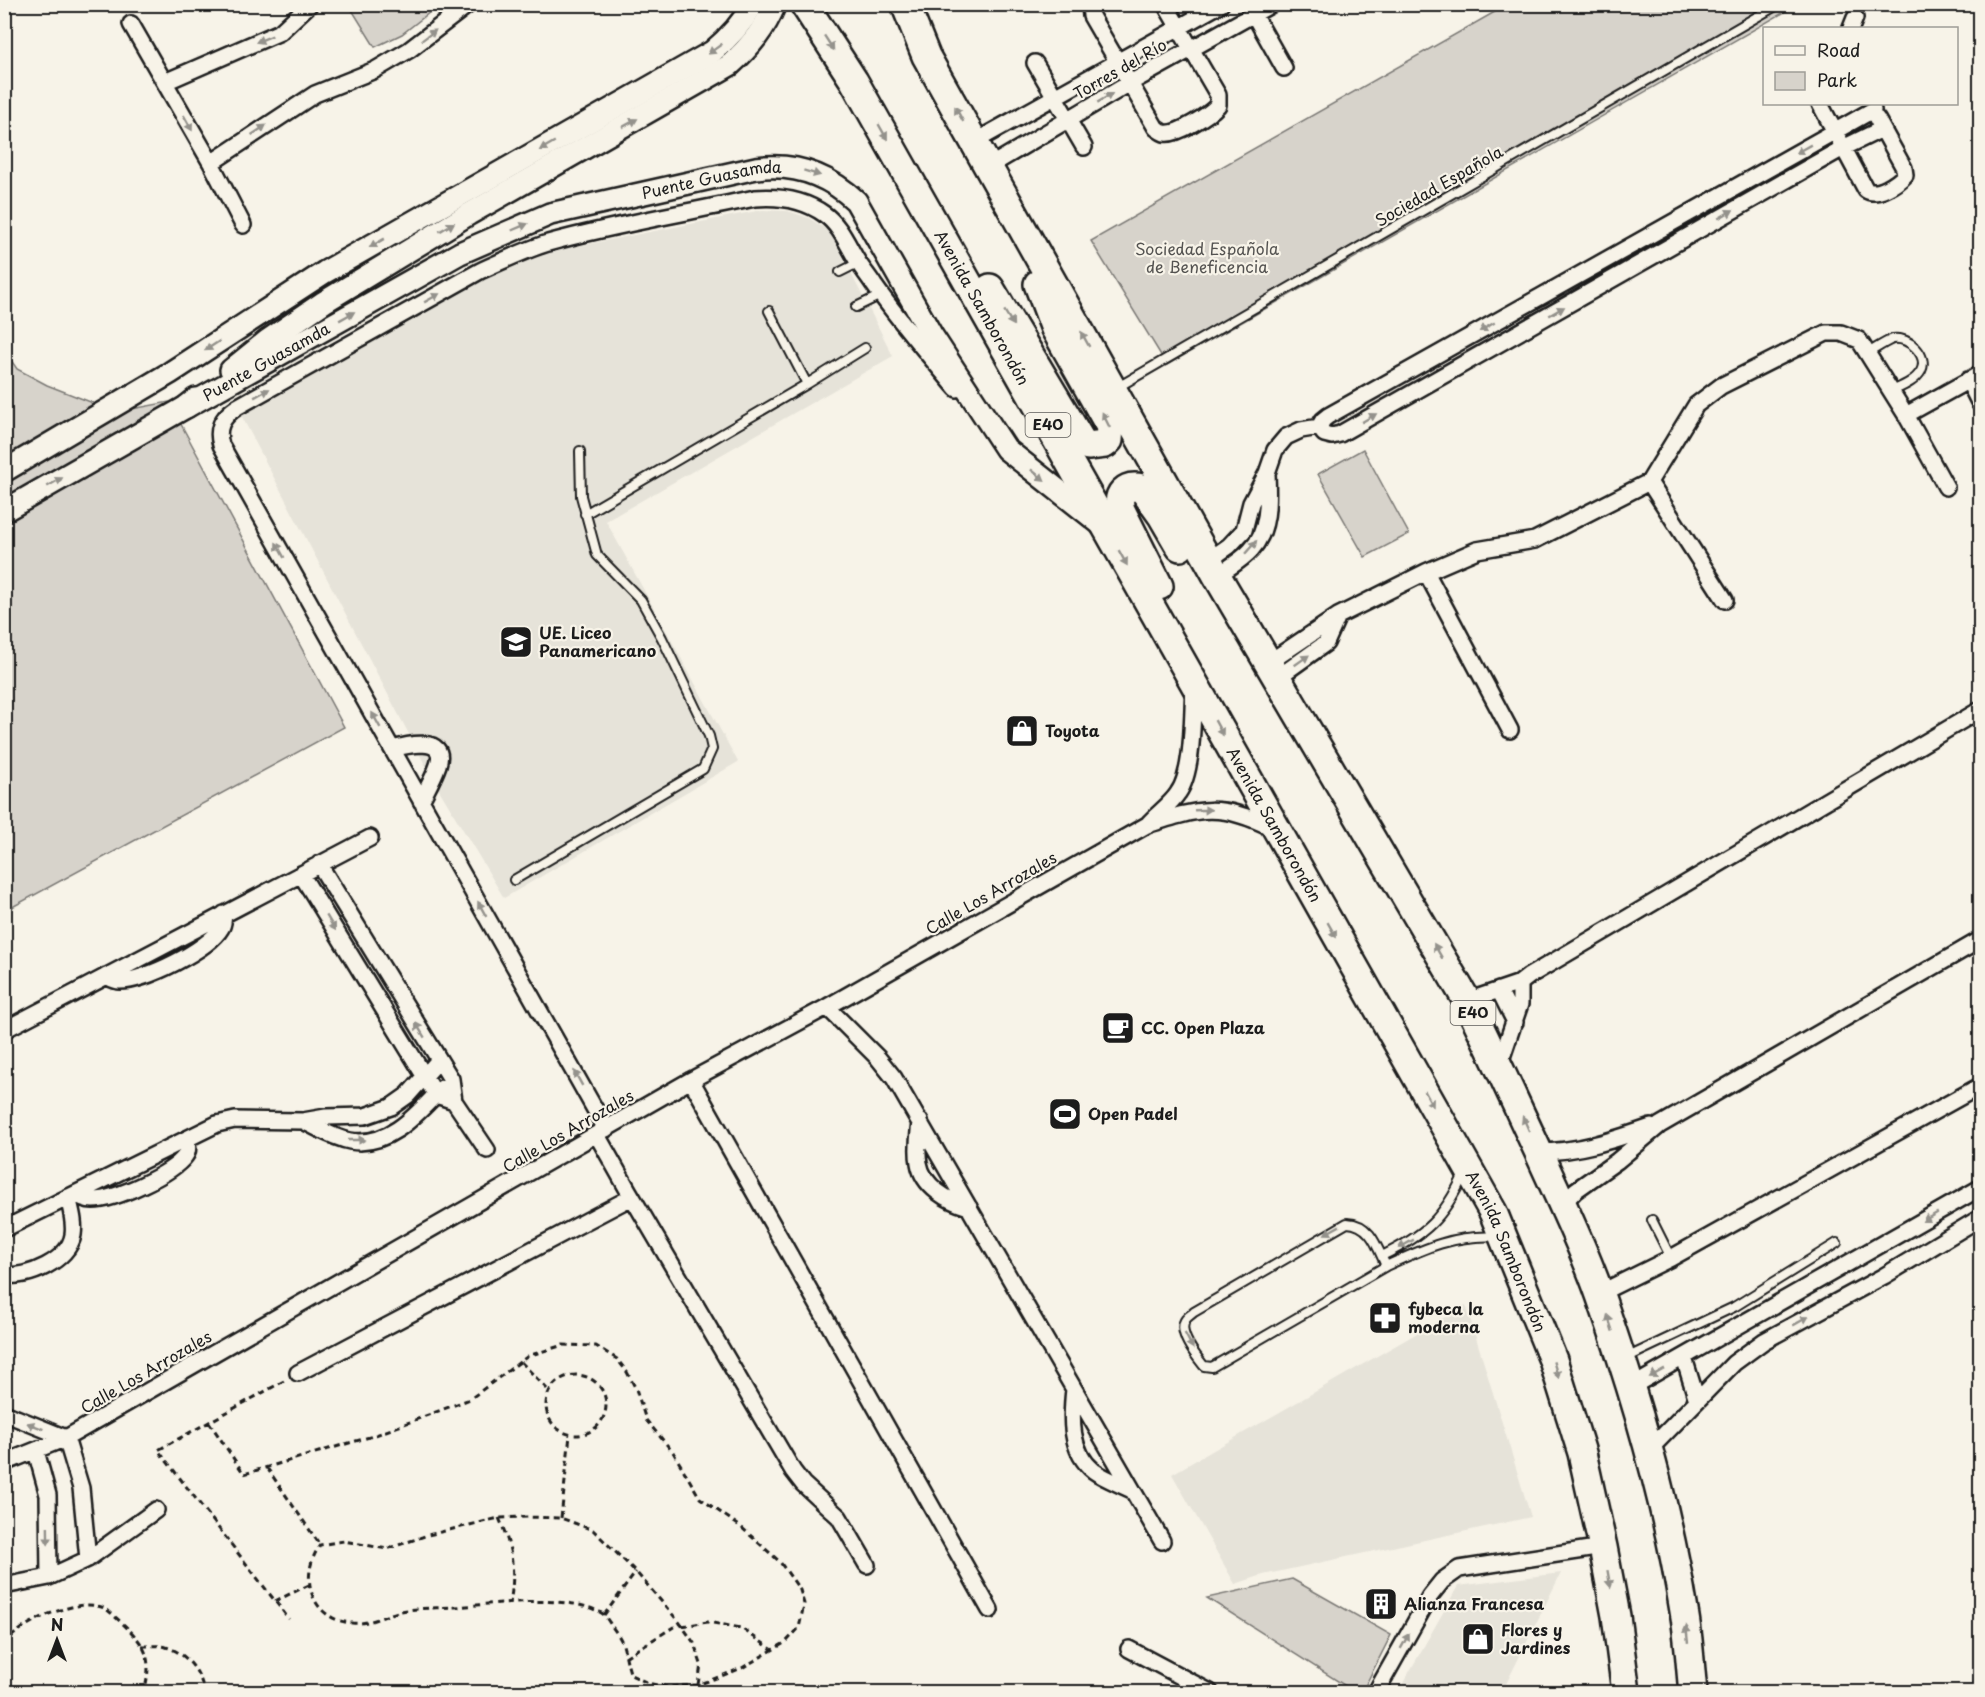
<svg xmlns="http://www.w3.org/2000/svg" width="1985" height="1697" viewBox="0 0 1985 1697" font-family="'Playpen Sans',sans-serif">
<rect width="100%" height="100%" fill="#f7f3e8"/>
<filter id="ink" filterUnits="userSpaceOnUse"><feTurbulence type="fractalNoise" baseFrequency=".0167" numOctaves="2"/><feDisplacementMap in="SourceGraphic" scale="12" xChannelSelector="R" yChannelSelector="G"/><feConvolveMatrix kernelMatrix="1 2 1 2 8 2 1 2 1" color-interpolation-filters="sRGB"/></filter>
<g filter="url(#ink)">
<path fill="#e6e3d9" d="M762 210 788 211 809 218 830 232 893 356 606 521 738 762 504 898 432 778 241 415 496 273 557 250Z
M1466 1305 1531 1517 1263 1575 1235 1584 1172 1474Z
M1561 1573 1502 1692H1398L1458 1586Z"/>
<path fill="#d7d3cb" stroke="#7a7874" stroke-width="1.5" d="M349 5H439L402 34 375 47Z
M1507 5H1797L1167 365 1091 241Z
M4 350 17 369 47 385 116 412 169 402 344 727 5 911Z
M1363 449 1409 534 1365 557 1318 474Z
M1292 1579 1391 1635 1362 1692H1355L1207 1598Z"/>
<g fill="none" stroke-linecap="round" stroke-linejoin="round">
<defs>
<path id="lane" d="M840 272 858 263
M856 307 881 295
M769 311 807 384
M1868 353C1875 349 1885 342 1893 339 1909 336 1929 356 1921 371 1915 382 1900 387 1890 392
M1118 387 1779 4
M585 514 807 384 865 348
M514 880 703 769 712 749 709 736 662 638 641 600 597 555 581 496 580 451
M1652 1220 1671 1258
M1382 1256C1425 1235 1444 1218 1464 1174
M1386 1266C1377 1247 1371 1224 1347 1223L1194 1312C1191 1315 1188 1316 1186 1319 1176 1332 1196 1356 1204 1366L1212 1367 1386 1266C1425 1248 1455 1234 1499 1237
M1626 1358 1734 1307 1837 1243"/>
<path id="street" d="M1090 4 1091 16 1156 128C1159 130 1161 132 1164 133 1177 136 1210 114 1218 105V95L1165 4
M1248 4 1284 68
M131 24 211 163 243 225
M1851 28 1855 18
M1035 63 1084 147
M165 82 280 32 310 4
M1820 104 1866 190C1877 197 1897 184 1905 175L1904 168 1877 119
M974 142 1221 4
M211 163 315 94 375 70 409 50 469 4
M988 167 1130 83 1272 4
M1968 380 1980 404
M1906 415 1980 374
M1319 427 1324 434 1332 436 1340 434 1843 148 1882 129
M1319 427 1323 420 1328 416 1873 110
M1649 482 1725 600
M1209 560 1229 546 1244 530 1251 503 1267 473 1275 450 1286 437 1301 430 1319 427
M1426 572 1510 730
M1217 576C1228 568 1242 560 1251 550 1270 530 1268 499 1267 473
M1268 663 1338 616 1426 572 1477 550 1535 540 1649 482 1696 405 1721 386 1826 333H1841L1859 340 1906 415 1946 487
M1277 678 1326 643 1338 616
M392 749C406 745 448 735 438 765 434 777 427 789 421 801
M1149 823C1158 813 1171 804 1178 793 1194 771 1192 714 1194 687
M319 864 451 1079 454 1101 487 1150
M301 874 436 1095 454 1101
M106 976C110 978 115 981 119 981 144 982 209 949 221 928 224 924 223 919 224 914
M1499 990 1515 1022
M1467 1001 1520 983 1529 976 1980 710
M827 1007 878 1058 894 1078 1162 1541
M4 1030 370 838
M1499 1066 1520 1004V983
M691 1080 990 1610
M303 1121C318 1128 333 1138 350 1141 389 1148 418 1113 442 1088
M920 1121C919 1134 916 1149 919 1163 923 1187 948 1201 969 1207
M606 1129 221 445C216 428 222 417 237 407L480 271C502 261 525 250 548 243 616 224 686 213 755 198 780 196 803 199 824 214 840 225 848 246 858 262 863 270 869 277 874 285 899 321 929 355 957 389
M597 1135 628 1190 793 1471 803 1484 839 1517 867 1565
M1538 1152C1578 1152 1614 1140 1651 1127
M76 1194C81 1198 85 1200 93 1200 115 1200 172 1174 185 1156 189 1151 188 1145 186 1139
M1563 1203 1576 1190 1617 1161 1660 1125 1980 940
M4 1229 217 1124 235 1120 303 1121 326 1117 365 1116 391 1107 408 1095 439 1060
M4 1275C28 1279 69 1260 73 1235 75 1222 71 1210 68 1197
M1600 1293 1671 1258 1980 1086
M1684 1358 1697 1400
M298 1373 632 1197
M1631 1387 1980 1188
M1074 1389C1071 1417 1069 1451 1094 1471 1105 1479 1120 1484 1132 1490
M4 1413 66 1438 81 1488 88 1559
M36 1451 48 1495 49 1577
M1648 1451 1734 1363 1764 1341 1884 1276 1980 1218
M4 1463 66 1438 691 1080 827 1007 1147 825C1200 808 1220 802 1272 828
M4 1586 49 1577 88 1559 156 1510
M1129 1649 1210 1692
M1376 1692 1430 1596 1442 1581 1459 1569 1603 1547"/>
<g id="secondary">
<path d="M231 370 267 341 324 302 469 214 730 65C750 47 765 29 775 4"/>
<path id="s1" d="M186 407 460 253 550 214 756 168C794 163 828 175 856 201L931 334 1006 449 1102 525"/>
<path d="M4 471 170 373 325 272 712 52C729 38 742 24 753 4"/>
<path d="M4 511 186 407 196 399"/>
</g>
<g id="highway">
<path id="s2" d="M804 4 854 81 1493 1212 1553 1360 1582 1453 1603 1547 1616 1616 1626 1692"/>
<path d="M905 4 926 56 1217 576 1467 1001C1492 1051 1515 1102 1539 1153 1560 1200 1583 1246 1600 1295 1636 1397 1667 1504 1684 1611 1689 1638 1690 1665 1693 1692"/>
<path d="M990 288 1082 442 1088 446 1105 444 1109 440 1110 427 1055 329 1038 284"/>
<path d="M1159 586 1121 510C1116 494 1125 484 1142 488L1162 516 1180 547"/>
</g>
</defs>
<use href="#lane" stroke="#1c1c1c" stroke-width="12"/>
<use href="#street" stroke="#1c1c1c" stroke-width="20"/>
<use href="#secondary" stroke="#1c1c1c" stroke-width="26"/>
<use href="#highway" stroke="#1c1c1c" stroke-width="32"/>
<path stroke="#1c1c1c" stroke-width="3" stroke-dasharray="6 4.5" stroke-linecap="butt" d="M521 1362 549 1391
M546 1405a30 30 0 1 1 60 0a30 30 0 1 1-60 0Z
M284 1381 158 1450 289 1619
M209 1422 244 1474 373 1436 470 1399 528 1356 563 1345 596 1346 617 1359 627 1372 636 1389 646 1420 673 1452 700 1498 741 1527 780 1562 800 1590 804 1604 799 1628 786 1642 742 1668 698 1685 667 1687 648 1683 631 1675C627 1665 626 1655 623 1645 621 1638 615 1631 611 1625 609 1622 606 1617 603 1614 571 1593 493 1604 455 1607 437 1608 418 1608 401 1611 385 1615 369 1625 352 1623 311 1620 298 1577 320 1545L344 1541 387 1549 428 1535 499 1518 527 1517 561 1518 593 1530 636 1572 680 1623 694 1643 701 1664 698 1685
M267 1468 320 1545
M499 1518C512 1547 516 1572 510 1603
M561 1518 570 1435
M275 1601 309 1585
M604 1615 636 1572
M682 1626 708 1622 741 1628 773 1650
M4 1645C19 1623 78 1596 104 1608 110 1611 117 1619 122 1623 147 1646 153 1659 144 1692
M142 1646C150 1646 159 1645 166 1647 187 1653 201 1673 204 1692
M625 1657 680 1623"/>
<use href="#lane" stroke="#f7f3e8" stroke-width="8"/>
<use href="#street" stroke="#f7f3e8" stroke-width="15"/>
<use href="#secondary" stroke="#f7f3e8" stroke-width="21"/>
<use href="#highway" stroke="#f7f3e8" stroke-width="27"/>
</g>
<defs><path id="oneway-solid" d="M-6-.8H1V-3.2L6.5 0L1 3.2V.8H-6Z" transform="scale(1.5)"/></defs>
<g fill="#94928c">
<use href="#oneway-solid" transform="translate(429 35) rotate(-37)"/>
<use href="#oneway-solid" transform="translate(264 39) rotate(158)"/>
<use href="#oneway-solid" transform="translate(829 43) rotate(57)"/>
<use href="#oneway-solid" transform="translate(715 49) rotate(144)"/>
<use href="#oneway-solid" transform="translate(1105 98) rotate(-31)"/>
<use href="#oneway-solid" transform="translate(959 114) rotate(-119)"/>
<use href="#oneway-solid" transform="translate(188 123) rotate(61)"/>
<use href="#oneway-solid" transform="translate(630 123) rotate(-29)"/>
<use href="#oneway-solid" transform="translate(259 130) rotate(-34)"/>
<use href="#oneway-solid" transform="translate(883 132) rotate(60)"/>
<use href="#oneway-solid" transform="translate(547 146) rotate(150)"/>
<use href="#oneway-solid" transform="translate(1803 149) rotate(151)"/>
<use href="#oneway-solid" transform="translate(812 173) rotate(17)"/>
<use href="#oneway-solid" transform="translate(1726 214) rotate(-30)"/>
<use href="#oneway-solid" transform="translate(447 227) rotate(-31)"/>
<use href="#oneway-solid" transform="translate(520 227) rotate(-23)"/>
<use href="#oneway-solid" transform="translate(377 243) rotate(150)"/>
<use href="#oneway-solid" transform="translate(432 298) rotate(-29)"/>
<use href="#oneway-solid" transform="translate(1557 311) rotate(-30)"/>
<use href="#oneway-solid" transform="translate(347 316) rotate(-29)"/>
<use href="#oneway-solid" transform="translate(1009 318) rotate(58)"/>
<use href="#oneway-solid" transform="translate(1487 327) rotate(150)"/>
<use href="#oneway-solid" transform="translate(1085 339) rotate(-119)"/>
<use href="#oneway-solid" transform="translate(212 346) rotate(147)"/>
<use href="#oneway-solid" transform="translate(262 393) rotate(-29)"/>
<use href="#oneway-solid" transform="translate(1369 418) rotate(-30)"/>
<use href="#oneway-solid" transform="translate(1106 420) rotate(-116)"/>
<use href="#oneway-solid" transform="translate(1038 475) rotate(38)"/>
<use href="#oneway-solid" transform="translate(55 482) rotate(-30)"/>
<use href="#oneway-solid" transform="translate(1251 547) rotate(-49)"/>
<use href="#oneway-solid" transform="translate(280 550) rotate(-119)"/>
<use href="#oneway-solid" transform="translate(1123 558) rotate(61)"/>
<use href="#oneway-solid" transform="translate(1302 660) rotate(-35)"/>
<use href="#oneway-solid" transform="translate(376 720) rotate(-119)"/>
<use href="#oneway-solid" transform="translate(1219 728) rotate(61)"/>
<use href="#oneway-solid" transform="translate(1203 810) rotate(-2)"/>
<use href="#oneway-solid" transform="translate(482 909) rotate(-119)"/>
<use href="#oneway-solid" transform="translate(331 923) rotate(59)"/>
<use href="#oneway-solid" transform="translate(1332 930) rotate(60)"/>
<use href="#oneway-solid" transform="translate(1438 951) rotate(-120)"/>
<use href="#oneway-solid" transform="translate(420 1030) rotate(-121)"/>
<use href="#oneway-solid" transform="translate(578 1078) rotate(-119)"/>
<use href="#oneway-solid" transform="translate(1429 1099) rotate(61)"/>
<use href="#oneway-solid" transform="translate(1526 1124) rotate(-114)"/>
<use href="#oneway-solid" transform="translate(357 1140)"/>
<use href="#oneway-solid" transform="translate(1930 1217) rotate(150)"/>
<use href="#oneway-solid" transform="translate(1332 1230) rotate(151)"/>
<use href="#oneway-solid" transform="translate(1406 1244) rotate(151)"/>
<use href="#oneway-solid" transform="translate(1801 1321) rotate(-29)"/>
<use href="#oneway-solid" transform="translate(1610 1323) rotate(-108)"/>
<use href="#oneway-solid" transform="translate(1189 1341) rotate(62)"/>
<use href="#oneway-solid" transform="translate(1556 1370) rotate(73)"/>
<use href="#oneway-solid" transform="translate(1657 1373) rotate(151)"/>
<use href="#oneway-solid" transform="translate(35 1426) rotate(-159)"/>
<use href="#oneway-solid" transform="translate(48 1536) rotate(89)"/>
<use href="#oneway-solid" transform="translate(1609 1579) rotate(80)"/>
<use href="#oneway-solid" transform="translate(1687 1634) rotate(-96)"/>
<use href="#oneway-solid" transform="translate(1405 1641) rotate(-61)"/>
</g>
</g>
<defs>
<symbol id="school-square" viewBox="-11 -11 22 22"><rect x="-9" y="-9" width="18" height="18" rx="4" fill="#1c1c1c" stroke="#f7f3e8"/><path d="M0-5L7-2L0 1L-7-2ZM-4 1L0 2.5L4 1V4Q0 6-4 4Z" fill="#fff"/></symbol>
<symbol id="shop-square" viewBox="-11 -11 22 22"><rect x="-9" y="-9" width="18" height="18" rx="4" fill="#1c1c1c" stroke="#f7f3e8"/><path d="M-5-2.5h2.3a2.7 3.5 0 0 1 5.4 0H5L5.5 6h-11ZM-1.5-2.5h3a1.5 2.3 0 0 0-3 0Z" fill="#fff"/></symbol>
<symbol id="cafe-square" viewBox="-11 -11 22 22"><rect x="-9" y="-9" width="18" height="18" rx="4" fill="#1c1c1c" stroke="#f7f3e8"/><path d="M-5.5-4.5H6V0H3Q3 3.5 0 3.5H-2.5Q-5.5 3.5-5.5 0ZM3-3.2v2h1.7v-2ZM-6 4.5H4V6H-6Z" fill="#fff"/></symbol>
<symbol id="stadium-square" viewBox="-11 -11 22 22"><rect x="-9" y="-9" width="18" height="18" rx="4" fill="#1c1c1c" stroke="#f7f3e8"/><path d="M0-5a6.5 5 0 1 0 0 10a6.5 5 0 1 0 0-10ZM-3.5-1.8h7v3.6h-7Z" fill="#fff"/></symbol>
<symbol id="pharmacy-square" viewBox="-11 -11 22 22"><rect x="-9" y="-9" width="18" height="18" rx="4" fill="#1c1c1c" stroke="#f7f3e8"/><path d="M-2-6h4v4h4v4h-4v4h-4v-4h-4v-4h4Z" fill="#fff"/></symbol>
<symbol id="building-square" viewBox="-11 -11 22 22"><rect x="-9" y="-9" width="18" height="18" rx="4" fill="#1c1c1c" stroke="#f7f3e8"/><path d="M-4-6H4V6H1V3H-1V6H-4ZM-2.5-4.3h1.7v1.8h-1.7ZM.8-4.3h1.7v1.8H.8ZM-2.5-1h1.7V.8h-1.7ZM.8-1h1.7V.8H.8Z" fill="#fff"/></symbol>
</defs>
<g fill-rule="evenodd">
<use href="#school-square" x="497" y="623" width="38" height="38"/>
<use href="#shop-square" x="1003" y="712" width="38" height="38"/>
<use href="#cafe-square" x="1099" y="1009" width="38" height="38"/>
<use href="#stadium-square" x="1046" y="1095" width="38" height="38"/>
<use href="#pharmacy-square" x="1366" y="1299" width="38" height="38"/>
<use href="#building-square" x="1362" y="1585" width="38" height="38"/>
<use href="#shop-square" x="1459" y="1620" width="38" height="38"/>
</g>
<g text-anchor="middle" stroke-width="4.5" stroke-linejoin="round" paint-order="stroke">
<g fill="#f7f3e8" stroke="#5e5c59" stroke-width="1.5">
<rect x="1025.5" y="413" width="45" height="24" rx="4.5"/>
<rect x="1450.5" y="1001" width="45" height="24" rx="4.5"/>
</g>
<g font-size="15" font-weight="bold" fill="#1c1c1c">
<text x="1048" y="430">E40</text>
<text x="1473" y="1018">E40</text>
</g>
<g font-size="16" fill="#1c1c1c" stroke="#f7f3e8">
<text transform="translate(1120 69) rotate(-30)" y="6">Torres del Río</text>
<text dy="6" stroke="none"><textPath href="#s1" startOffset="578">Puente Guasamda</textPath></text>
<text transform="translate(1439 186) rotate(-30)" y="6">Sociedad Española</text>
<text dy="6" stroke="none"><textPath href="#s2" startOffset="352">Avenida Samborondón</textPath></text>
<text dy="6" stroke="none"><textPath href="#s1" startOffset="92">Puente Guasamda</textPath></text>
<text dy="6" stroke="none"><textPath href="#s2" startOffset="946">Avenida Samborondón</textPath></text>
<text transform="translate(991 893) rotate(-30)" y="6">Calle Los Arrozales</text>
<text transform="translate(568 1131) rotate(-30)" y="6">Calle Los Arrozales</text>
<text dy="6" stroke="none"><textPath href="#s2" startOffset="1432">Avenida Samborondón</textPath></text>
<text transform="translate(146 1372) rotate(-30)" y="6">Calle Los Arrozales</text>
</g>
<g font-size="16" fill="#545351" stroke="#f7f3e8">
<text x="1207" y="255">Sociedad Española<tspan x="1207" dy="18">de Beneficencia</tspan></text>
</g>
<g font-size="16" font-weight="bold" fill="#1c1c1c" stroke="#f7f3e8" text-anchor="start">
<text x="539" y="639">UE. Liceo<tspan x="539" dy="18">Panamericano</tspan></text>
<text x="1045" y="737">Toyota</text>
<text x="1141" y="1034">CC. Open Plaza</text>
<text x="1088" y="1120">Open Padel</text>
<text x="1408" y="1315">fybeca la<tspan x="1408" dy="18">moderna</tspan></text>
<text x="1404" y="1610">Alianza Francesa</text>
<text x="1501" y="1636">Flores y<tspan x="1501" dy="18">Jardines</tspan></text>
</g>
</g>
<rect width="1985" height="1697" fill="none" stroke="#f7f3e8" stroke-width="24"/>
<rect x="12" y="12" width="1961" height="1673" fill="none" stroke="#1c1c1c" stroke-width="2" filter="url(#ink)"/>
<rect x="1763" y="27" width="195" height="78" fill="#f7f3e8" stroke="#9f9d96" stroke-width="1.5"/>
<rect x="1775" y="46" width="30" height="9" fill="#f7f3e8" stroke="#9f9d96" stroke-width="1.5"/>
<text x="1817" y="57" font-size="18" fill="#1c1c1c">Road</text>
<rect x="1775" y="72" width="30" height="18" fill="#d7d3cb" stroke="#9f9d96" stroke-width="1.5"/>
<text x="1817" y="87" font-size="18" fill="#1c1c1c">Park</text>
<g transform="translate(57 1640)" stroke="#f7f3e8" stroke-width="4.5" paint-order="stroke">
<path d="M0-4.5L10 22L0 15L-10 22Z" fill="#1c1c1c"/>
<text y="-9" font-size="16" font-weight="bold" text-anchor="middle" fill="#1c1c1c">N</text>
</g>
</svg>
